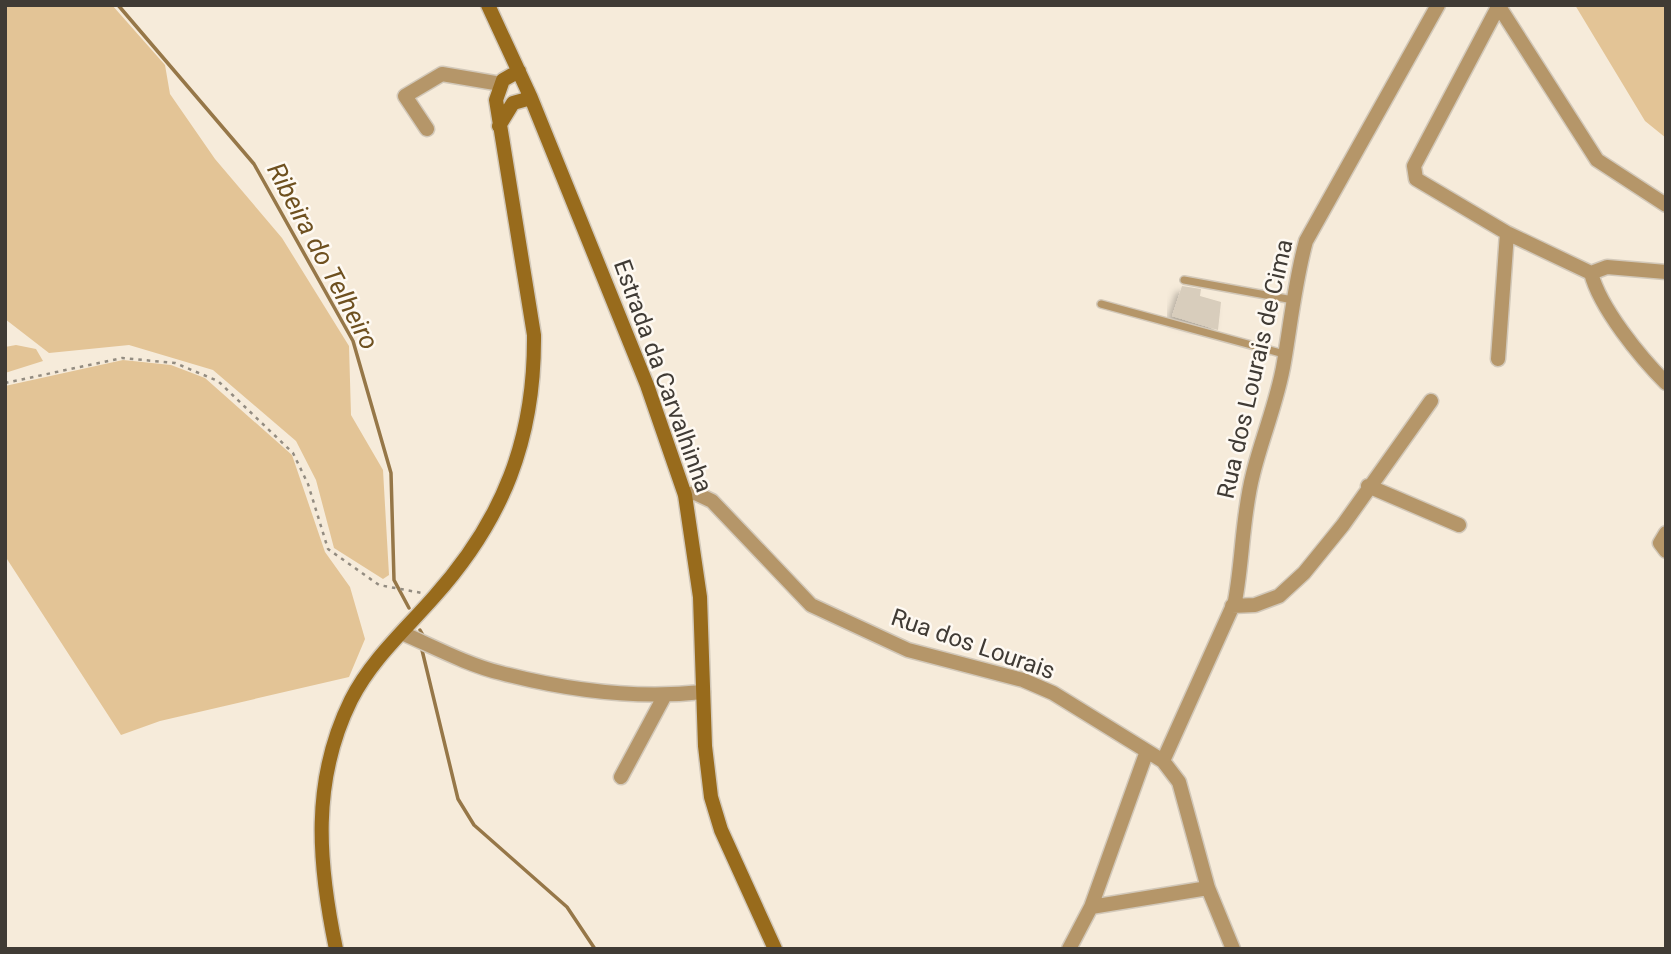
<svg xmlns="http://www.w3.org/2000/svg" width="1671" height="954" viewBox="0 0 1671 954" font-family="Roboto,sans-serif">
<defs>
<filter id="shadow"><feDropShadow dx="-5.5" dy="5.5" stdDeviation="3.5" flood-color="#0004"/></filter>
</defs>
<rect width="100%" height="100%" fill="#f6ebda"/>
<path fill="#e3c496" d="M5 5H112L165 65 170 94 215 159 282 238 349 346 351 415 383 470 389 575 383 579 334 548 316 480 296 441 213 370 129 345 49 353 5 319Z
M1575 5H1666V138L1645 121Z
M16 345 36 349 43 361 5 373V347Z
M123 360 171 365 205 378 292 455 325 552 350 587 365 639 349 677 160 721 121 735 5 556V386Z"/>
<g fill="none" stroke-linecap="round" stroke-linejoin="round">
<path stroke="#967748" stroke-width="3.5" d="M118 5 254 164 353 341 391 473 394 580 409 608
M420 630 424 637
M422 650 458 799 474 825 567 907 595 949"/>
</g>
<path fill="#d8cdbc" filter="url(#shadow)" d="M1182 286 1201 289 1200 296 1221 302 1218 330 1172 316Z"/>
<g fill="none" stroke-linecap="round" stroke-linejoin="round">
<defs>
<path id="lane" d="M1184 280 1293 300
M1101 304 1284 354"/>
<path id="street" d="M1498 5 1597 160 1666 205
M1498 7 1414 166 1416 179 1507 233 1591 273 1607 267 1666 272
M427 129 405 96 442 74 501 84
M1591 273C1600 308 1640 357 1666 383
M1498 359 1507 233
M1368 486 1459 525
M685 495 695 493 712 501 811 605 908 650 1023 680 1053 693 1163 761 1179 782 1208 888 1233 949
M1666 533 1660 543 1666 551
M1232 606 1255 605 1279 596 1304 573 1343 525 1431 401
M402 633C434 647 468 665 501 673 566 690 638 699 703 692
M1163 761 1235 601C1243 559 1242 516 1253 474 1262 437 1278 400 1284 362 1291 321 1295 281 1306 241L1438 5
M621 777 665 695
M1091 907 1208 888
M1069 949 1091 907 1147 751"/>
<path id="secondary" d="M488 5 531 98 647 385 685 495 700 597 705 746 711 797 721 830 775 949
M499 126 513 103 531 98
M336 949C318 863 311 781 351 700 371 660 405 630 434 597 503 520 535 439 534 335L496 100 503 80 519 71"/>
</defs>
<use href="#lane" stroke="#d2c8b9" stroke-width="10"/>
<use href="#street" stroke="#d2c8b9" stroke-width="17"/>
<use href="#secondary" stroke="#d2c8b9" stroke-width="17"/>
<path stroke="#938c81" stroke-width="2.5" stroke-dasharray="3.5 5" stroke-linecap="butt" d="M5 383 122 358 175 363 218 381 293 453 308 484 328 549 379 585 422 593"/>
<use href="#lane" stroke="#b59669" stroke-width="7"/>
<use href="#street" stroke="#b59669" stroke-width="14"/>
<use href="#secondary" stroke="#986b1c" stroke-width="14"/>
</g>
<g text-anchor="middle" stroke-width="5" stroke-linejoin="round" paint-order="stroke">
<g font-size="24" fill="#403b35" stroke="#fef9f2">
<text transform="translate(1255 369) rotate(-77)" y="8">Rua dos Lourais de Cima</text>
<text transform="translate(663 376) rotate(70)" y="8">Estrada da Carvalhinha</text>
<text transform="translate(973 644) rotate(19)" y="8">Rua dos Lourais</text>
</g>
<g font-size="26" font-style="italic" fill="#6e501f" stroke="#fef9f2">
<text transform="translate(323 256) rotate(62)" y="9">Ribeira do Telheiro</text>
</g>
</g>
<rect width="1671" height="954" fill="none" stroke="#403b35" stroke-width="14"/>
</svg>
